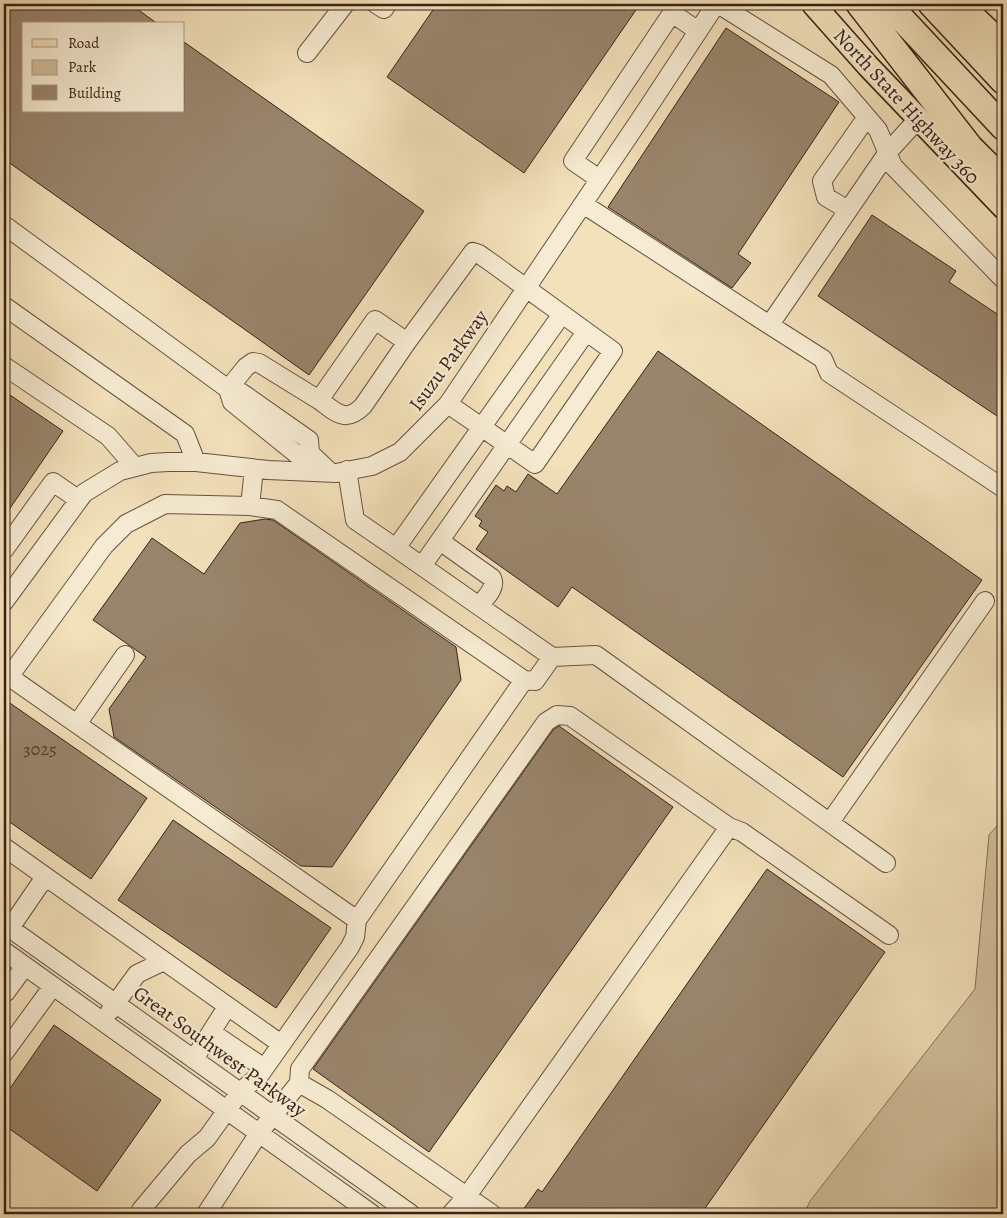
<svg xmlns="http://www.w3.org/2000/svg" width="1007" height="1218" viewBox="0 0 1007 1218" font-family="Alegreya,serif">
<rect width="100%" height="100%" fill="#f3e1bb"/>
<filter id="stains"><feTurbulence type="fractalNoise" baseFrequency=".004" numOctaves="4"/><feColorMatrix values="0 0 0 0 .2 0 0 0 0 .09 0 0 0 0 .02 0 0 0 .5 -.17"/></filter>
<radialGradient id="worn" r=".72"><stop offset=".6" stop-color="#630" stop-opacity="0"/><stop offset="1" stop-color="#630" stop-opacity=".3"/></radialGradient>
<path fill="#d3c19f" stroke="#86725b" d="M1003 819V1214H804L810 1201 975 989 989 835Z"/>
<path fill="#99856c" stroke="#382217" d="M4 4H130L158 24H24V111H184V42L424 211 309 375 4 159Z
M437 4H640L524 173 387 77Z
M726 28 839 102 738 254 751 263 732 288 608 207Z
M872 215 956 271 949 282 1003 318V420L818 296Z
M658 351 982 580 843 777 572 587 558 607 476 549 488 532 479 526 482 521 475 516 496 485 504 491 507 486 516 492 528 474 557 494Z
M4 391 63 431 4 517Z
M265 519 273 520 456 647 461 680 332 867 301 866 114 737 109 709 146 657 93 620 152 538 204 574 240 523Z
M4 699 147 798 91 879 4 818Z
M559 726 673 807 429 1152 313 1069 553 730Z
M173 820 331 928 276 1008 118 900Z
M767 869 885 952 701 1214H520L538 1189 542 1192Z
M54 1025 161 1100 97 1191 4 1125V1097Z"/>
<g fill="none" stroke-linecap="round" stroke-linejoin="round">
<defs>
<path id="minor" d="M376 4 384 9 387 4
M718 4 831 75 878 130 893 166 1003 279
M307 53 345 4
M599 179 573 161 672 13 698 31
M583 204 768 324 773 320 888 152 918 119
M848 210 826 197 822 181 867 117
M4 225 228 389 246 367 253 362 259 363 319 400 375 320 407 342 363 406C345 424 336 412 319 400
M4 306 185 434 196 462
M768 324 823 359 829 373 1003 488
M4 366 108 436 135 467
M448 404 535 464 613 351 562 314
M310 453 299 456 232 402 228 389 242 393 309 440 310 453 330 472
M347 470 355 520 396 548 562 314 489 261 479 254 473 252 407 342
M250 506 277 510 524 680 357 920
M440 541 492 578C497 588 485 598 479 606
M396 548 552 657 596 655 886 863
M4 550 53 482 79 500
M422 566 586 332
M4 602 84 493 120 471 151 463 168 462H196L268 470 336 473 372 466 400 452 448 404 645 112 716 4
M4 673 357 920 355 937 350 947 259 1076 240 1092 207 1138 188 1154 141 1210
M9 677 104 546 126 524 165 504 250 506 254 469
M524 680 535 681 552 657
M77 724 125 655
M830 822 985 601
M4 847 281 1044
M4 924 411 1214
M10 928 45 877
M4 951 372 1214
M4 992H6L25 966
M110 1011 137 974 164 961
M211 1032 264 1068
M4 1053 53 986
M194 1059 227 1007
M299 1083 327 1099 492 1214
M206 1214 259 1133 299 1083 300 1069 546 722 557 715 570 716 729 827
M451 1214 467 1196 729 827 742 832 889 935"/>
<path id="major" d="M813 4 868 66 1003 207"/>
<path id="highway" d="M859 4 970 147 1003 180
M888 4 1003 127
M931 4 1003 81
M959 4 1003 46"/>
</defs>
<use href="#minor" stroke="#675240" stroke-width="20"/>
<use href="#major" stroke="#382217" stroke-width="25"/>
<use href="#highway" stroke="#382217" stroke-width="28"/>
<use href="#minor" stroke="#f7ecd3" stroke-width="18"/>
<use href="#major" stroke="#f3e1bb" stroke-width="22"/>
<use href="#highway" stroke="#f3e1bb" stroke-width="25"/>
</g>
<g text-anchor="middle" stroke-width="4.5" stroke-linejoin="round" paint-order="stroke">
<g font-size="18" fill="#503b2c">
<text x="40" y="755">3025</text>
</g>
<g font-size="20" fill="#382217" stroke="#f7ecd3">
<text transform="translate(907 106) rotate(47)" y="7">North State Highway 360</text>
<text transform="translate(448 360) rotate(-54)" y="7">Isuzu Parkway</text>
<text transform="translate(220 1051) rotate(36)" y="7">Great Southwest Parkway</text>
</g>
</g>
<rect width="1007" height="1218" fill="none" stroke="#f3e1bb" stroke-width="20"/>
<rect x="5" y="5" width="997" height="1208" fill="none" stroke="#382217" stroke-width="2.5"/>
<rect x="10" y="10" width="987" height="1198" fill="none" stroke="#382217"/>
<rect x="22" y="22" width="162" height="90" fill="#f7ecd3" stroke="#ab9b88"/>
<rect x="32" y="39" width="25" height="8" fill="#f3e1bb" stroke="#ab9b88"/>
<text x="68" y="48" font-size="15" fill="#382217">Road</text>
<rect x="32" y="60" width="25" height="15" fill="#d3c19f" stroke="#ab9b88"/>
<text x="68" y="72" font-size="15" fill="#382217">Park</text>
<rect x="32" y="85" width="25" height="15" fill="#99856c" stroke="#ab9b88"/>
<text x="68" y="98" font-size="15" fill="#382217">Building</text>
<rect width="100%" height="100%" filter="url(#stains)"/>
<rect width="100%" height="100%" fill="url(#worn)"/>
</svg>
